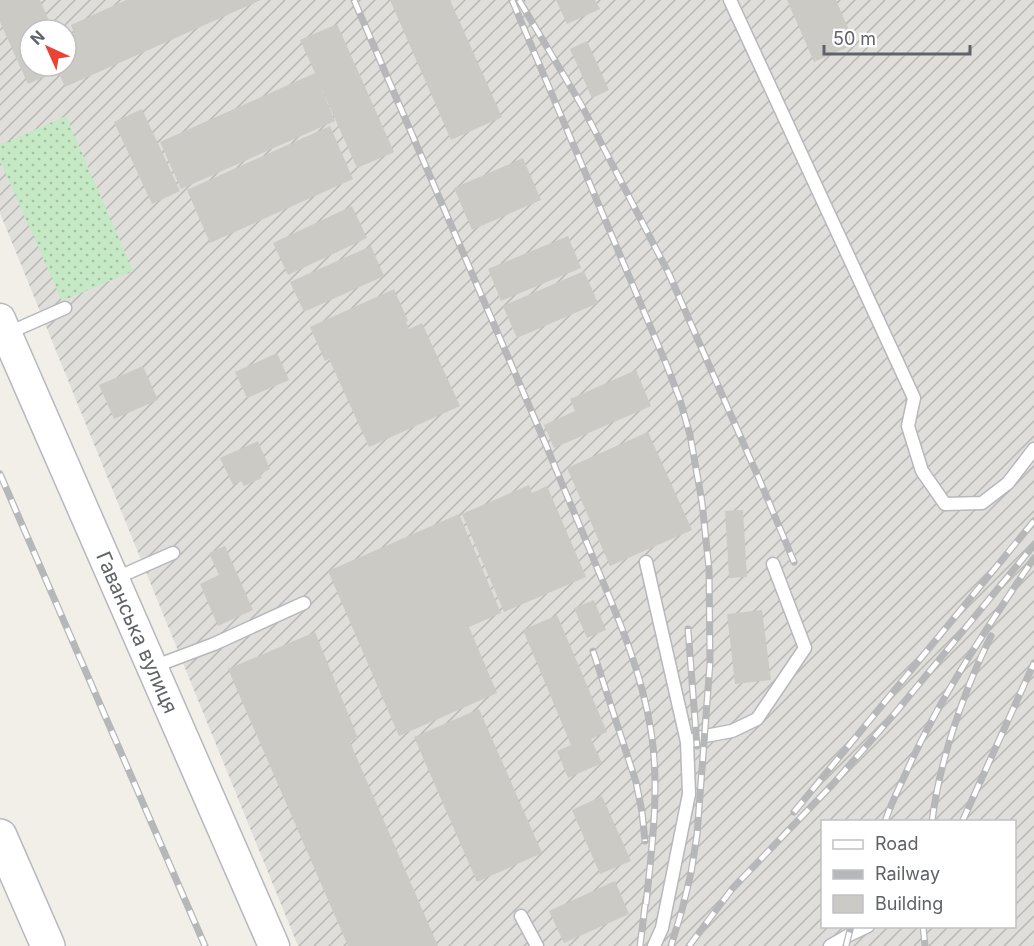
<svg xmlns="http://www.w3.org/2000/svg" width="1034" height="946" viewBox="0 0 1034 946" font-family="Inter,sans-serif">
<defs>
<pattern id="industrial-furrows" width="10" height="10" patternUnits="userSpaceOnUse" patternTransform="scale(1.5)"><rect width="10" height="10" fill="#e0deda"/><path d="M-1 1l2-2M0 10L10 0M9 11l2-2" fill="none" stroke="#b9b8b5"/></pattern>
<pattern id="grass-dots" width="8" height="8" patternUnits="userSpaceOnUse" patternTransform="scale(1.5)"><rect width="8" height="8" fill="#c5e8c5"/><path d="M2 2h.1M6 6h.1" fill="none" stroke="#a3c0a4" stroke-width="1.8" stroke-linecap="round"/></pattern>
</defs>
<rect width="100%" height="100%" fill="#f1efe8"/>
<path fill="url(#industrial-furrows)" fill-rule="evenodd" d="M0 0H1034V946H298L0 213ZM30 30H66V66H30ZM822 822H1014V926H822Z"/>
<path fill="url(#grass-dots)" d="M66 116 133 271 62 301 0 161V145Z"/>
<path fill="#cccac5" d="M0 0H40L53 30H30V66H66V37L74 33 71 25 126 0H261L65 87 58 71 28 84 0 22Z
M390 0H450L502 117 451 140Z
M556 0H595L600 9 567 24Z
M787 0H836L855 44 814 62Z
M337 24 394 152 357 168 318 81 335 121 181 189 160 142 315 73 300 40Z
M587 41 609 90 592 98 570 49Z
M142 109 180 191 152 204 114 122Z
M330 126 353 179 210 243 187 190Z
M523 158 541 200 472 230 454 188Z
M352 206 367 238 288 275 273 243Z
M568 236 581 268 501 301 488 269Z
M371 246 384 276 304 312 290 282Z
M584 271 598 303 517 338 503 306Z
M394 289 408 321 406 322 409 329 422 323 460 406 369 447 329 359 325 361 310 327Z
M277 353 289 380 247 398 235 372Z
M143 366 158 400 114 419 99 385Z
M636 370 651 406 554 448 544 425 575 411 570 399Z
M648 432 692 530 610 566 567 468Z
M258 441 270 469 260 474 262 478 244 486 241 481 233 485 220 458Z
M529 485 532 493 547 486 586 577 504 612 462 514Z
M743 510 747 577 729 578 725 511Z
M459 514 501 613 469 627 497 693 399 736 328 571Z
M225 546 253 610 218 626 200 584 219 575 209 553Z
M594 600 606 630 587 638 574 608Z
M762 610 771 680 735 684 727 614Z
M557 615 607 732 591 739 602 763 568 778 557 751 571 745 523 630Z
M315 632 358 738 350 742 438 946H348L228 669Z
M479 709 542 853 477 882 414 737Z
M602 796 631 861 600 874 572 810Z
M615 881 629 914 564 943 549 911Z"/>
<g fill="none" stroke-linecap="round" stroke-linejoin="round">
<defs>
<path id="service" d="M730 0 914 398 908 426 922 471 945 504 982 503 1008 483 1034 449
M6 334 65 308
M646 562 687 742 689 794 662 928 654 946
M114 579 173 553
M153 667 214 644 304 603
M687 742 705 736 732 731 757 719 805 648 773 564
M521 916 537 946
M830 946 849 935 868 926"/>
<g id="tertiary">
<path id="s1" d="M0 319 274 946"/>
</g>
<path id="secondary" d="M0 836 48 946"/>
</defs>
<use href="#service" stroke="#b5b8bc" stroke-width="15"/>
<use href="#tertiary" stroke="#b5b8bc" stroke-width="33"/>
<use href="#secondary" stroke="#b6babf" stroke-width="36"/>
<use href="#service" stroke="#fff" stroke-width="12"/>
<use href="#tertiary" stroke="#fff" stroke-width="30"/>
<use href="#secondary" stroke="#fff" stroke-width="33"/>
<defs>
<path id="rail" d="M354 0C418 148 482 297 546 445 563 487 581 528 598 570 620 622 642 674 651 731 660 788 652 847 646 904
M512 0 667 366 680 400 690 435 702 502 709 569 710 663 697 835 691 873 682 910 671 946
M519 0 582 106 669 274 763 488 794 562
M0 474 205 946
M688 629 697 746
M593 651 636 782 642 812 645 841
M794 812 1034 521
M885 822C890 806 898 790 905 775 939 698 987 628 1034 558
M932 822C939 762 964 690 991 636
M962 822 1034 663
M923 926 925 946
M640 946 646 898
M689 946 732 889 833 784 896 712 1034 545
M846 946 851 926"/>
</defs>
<use href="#rail" stroke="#b6b7b8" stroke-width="7"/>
<use href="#rail" stroke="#fff" stroke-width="4.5" stroke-dasharray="14" stroke-linecap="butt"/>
</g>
<g text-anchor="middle" stroke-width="4.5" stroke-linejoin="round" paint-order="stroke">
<g font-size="20" fill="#5f6368" stroke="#fff">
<text dy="7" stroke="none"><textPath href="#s1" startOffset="342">Гаванська вулиця</textPath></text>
</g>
</g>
<rect x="821" y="820" width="195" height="108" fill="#ffffff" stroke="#bfc1c3" stroke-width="1.5"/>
<rect x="833" y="840" width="30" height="9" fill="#ffffff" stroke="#bfc1c3" stroke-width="1.5"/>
<text x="875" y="850" font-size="18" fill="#5f6368">Road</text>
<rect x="833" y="870" width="30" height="9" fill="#b6b7b8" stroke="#bfc1c3" stroke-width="1.5"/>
<text x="875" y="880" font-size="18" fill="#5f6368">Railway</text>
<rect x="833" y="895" width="30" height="18" fill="#cccac5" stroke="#bfc1c3" stroke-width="1.5"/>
<text x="875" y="910" font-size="18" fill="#5f6368">Building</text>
<g transform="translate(48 48) rotate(315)"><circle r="28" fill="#ffffff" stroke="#bfc1c3" stroke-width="1.5"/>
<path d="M0-4.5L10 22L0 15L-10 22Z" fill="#ea4335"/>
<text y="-9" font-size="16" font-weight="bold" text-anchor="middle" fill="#5f6368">N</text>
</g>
<path d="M824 45v9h146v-9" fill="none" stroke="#5f6368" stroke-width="3"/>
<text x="833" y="45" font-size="18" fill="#5f6368" stroke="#ffffff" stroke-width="4.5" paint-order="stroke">50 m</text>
</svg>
